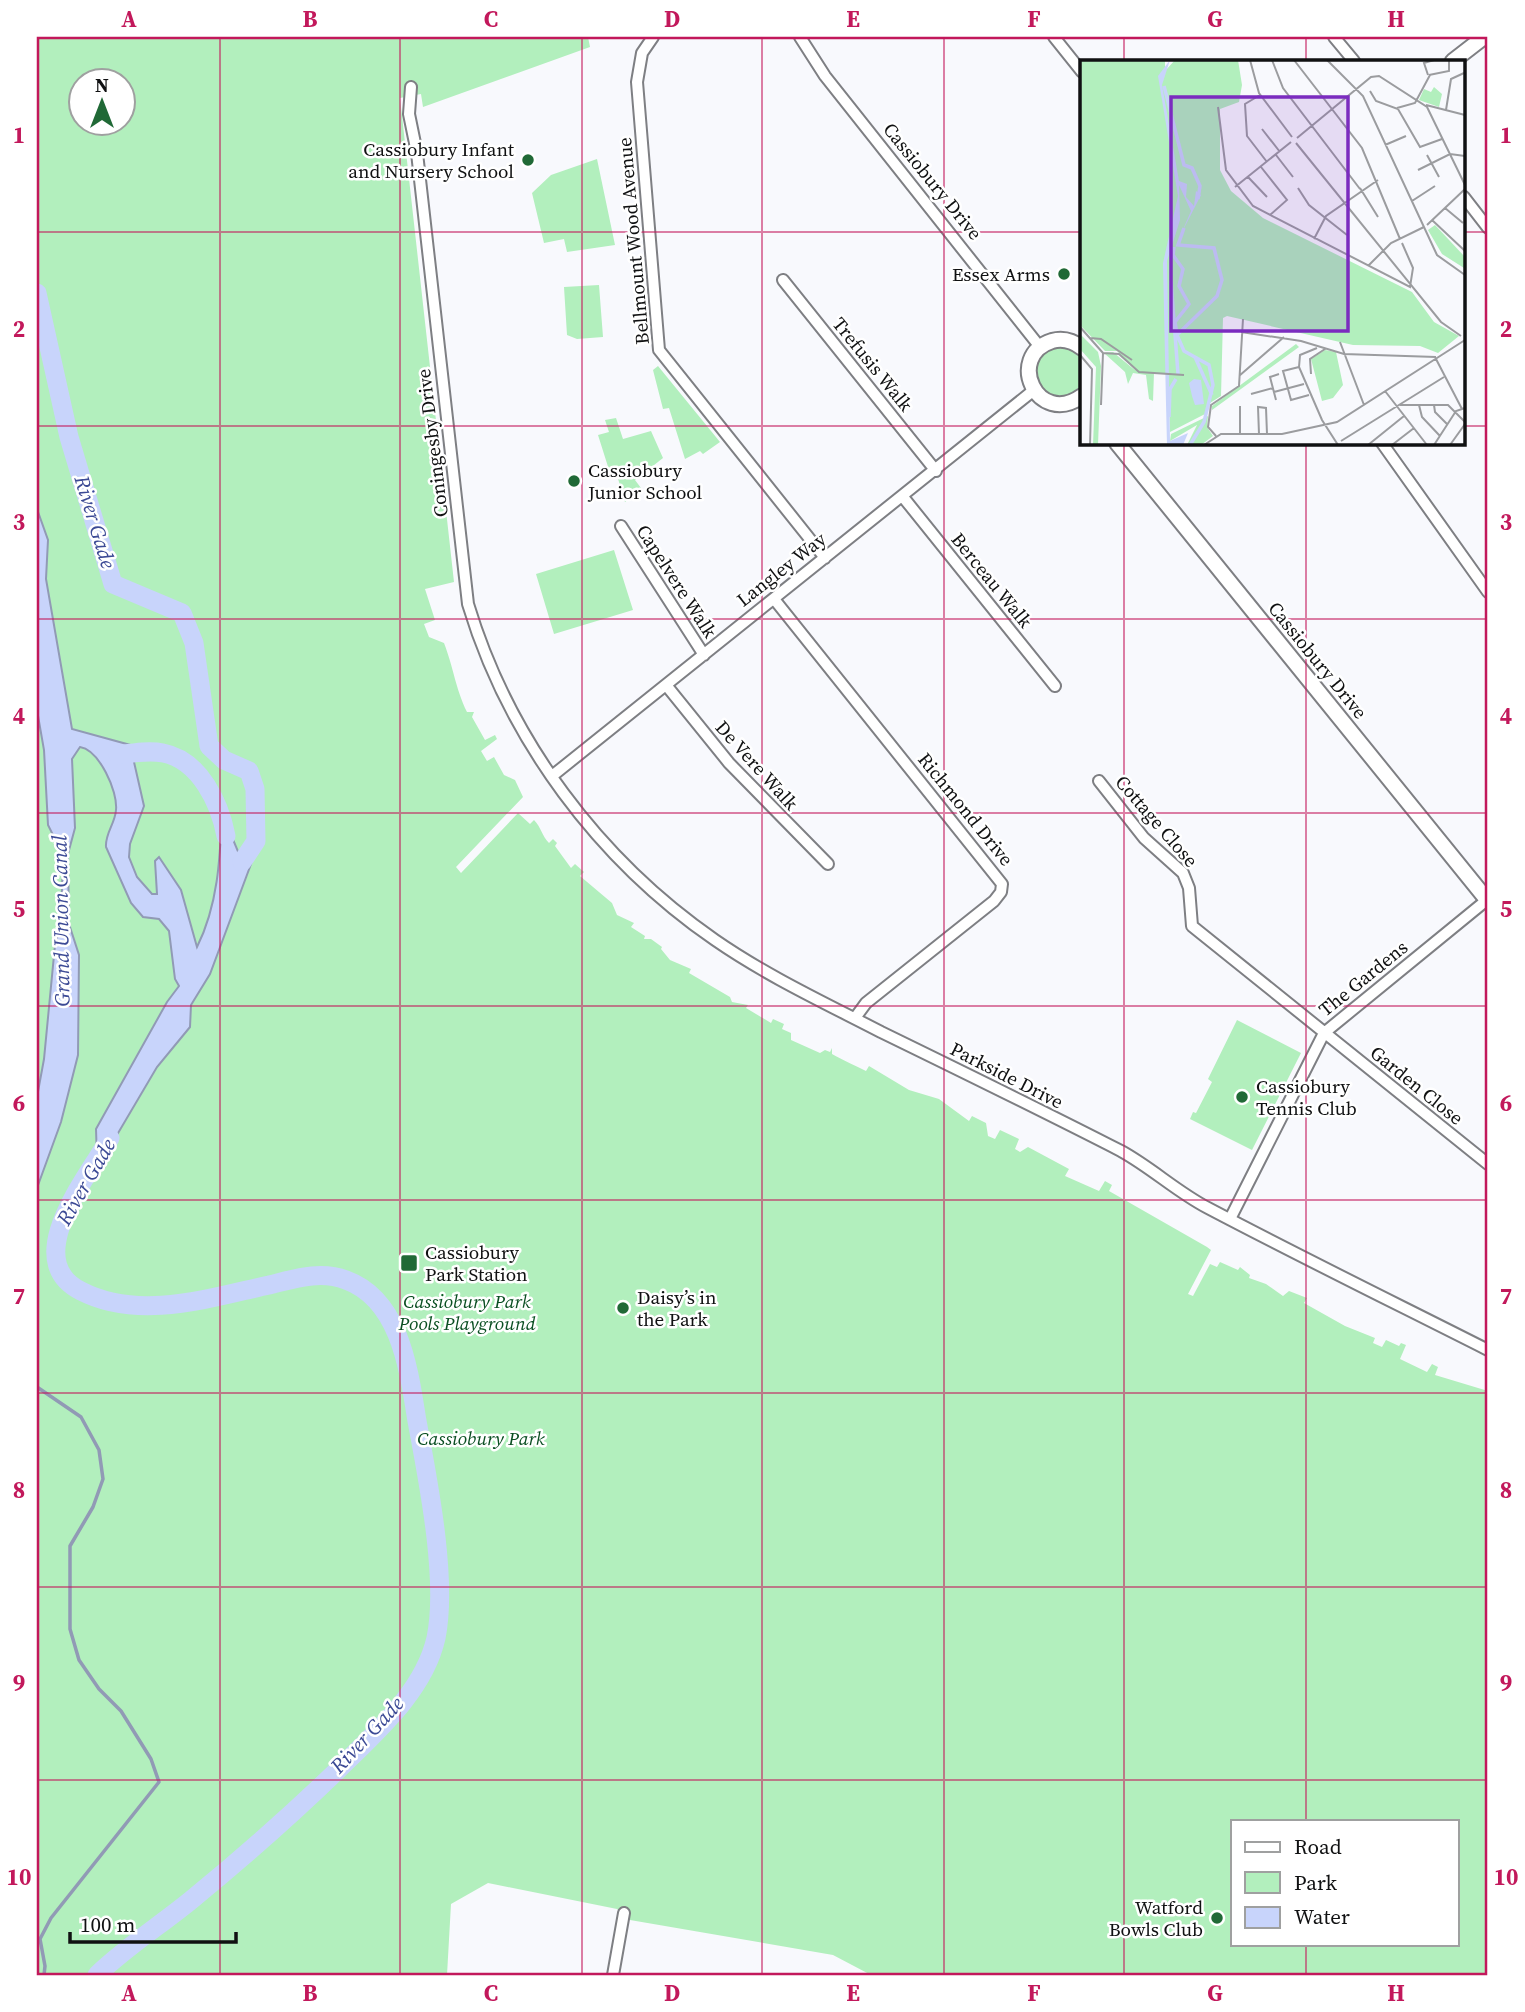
<svg xmlns="http://www.w3.org/2000/svg" width="1525" height="2012" viewBox="0 0 1525 2012" font-family="'Source Serif 4',serif">
<rect width="100%" height="100%" fill="#f8f9fd"/>
<path fill="#b2efbd" fill-rule="evenodd" d="M37 37H588L590 47 423 107 421 94 400 98 454 582 425 589 435 620 424 624 429 637 444 643C454 669 455 687 467 712H474L472 717 485 740 495 735 497 739 481 751 487 761 494 757 504 775 515 780 523 797 456 867 461 873 518 813 530 824 534 820C541 827 542 836 549 843L553 839 557 843 555 846 571 868 575 864 584 872 580 876 612 903 617 915 634 923 631 927 645 936 644 939H651L662 947 661 949 670 960 691 969 689 973 730 997 732 1002 748 1005 746 1008 771 1023 773 1019 784 1024 782 1029 791 1033V1040L820 1053 825 1050 830 1052 832 1048V1054C843 1060 852 1064 866 1071L869 1066 909 1090 939 1099 969 1121 972 1116 986 1123 988 1136 995 1139 1000 1130 1019 1139 1015 1149 1020 1152 1028 1147 1069 1169 1065 1176 1099 1191 1105 1181 1112 1185 1109 1191 1207 1247 1211 1250 1188 1294 1193 1296 1210 1264 1217 1267 1220 1262 1238 1270 1240 1267 1250 1275 1249 1278 1266 1284 1283 1296 1289 1291 1307 1298 1304 1303 1345 1326 1375 1338 1373 1343 1382 1347 1386 1340 1399 1346 1401 1343 1406 1345 1400 1359 1427 1372 1432 1364 1438 1367 1435 1375 1488 1391V1975H871L833 1955 630 1920 617 1909 488 1883 451 1904 447 1975H37ZM80 80H122V122H80ZM1233 1821H1457V1944H1233Z
M597 159 615 245 567 252 564 239 544 243 532 193 551 175Z
M599 285 603 337 577 339 567 335 564 287Z
M1035 371a25 25 0 1 1 50 0a25 25 0 1 1-50 0Z
M658 366 720 442 703 454 700 451 685 459 669 408 663 409 653 370Z
M616 418 623 439 651 431 663 458 635 480 641 488 625 502 616 472 610 473 598 435 609 432 605 420Z
M614 550 633 610 554 634 536 574Z
M1237 1020 1301 1053 1252 1150 1190 1119 1193 1112 1196 1113 1212 1082 1208 1079Z"/>
<path fill="#c8d4fb" stroke="#919ab5" stroke-width="2" d="M37 509 48 540 46 579 72 729 134 746 142 753 134 762 144 806 130 844 129 857 137 877 152 894H157L155 861 159 857 181 890 197 947C218 905 220 859 222 813L239 854 256 841 251 864 210 974 191 1005 190 1027 157 1067 114 1140 97 1160 96 1129 167 1002 179 986 175 979 169 931 159 919 143 917 131 903 106 847C105 833 115 824 116 810 118 791 99 750 80 747L72 759 75 828 68 854 69 924 79 955 78 1055 61 1122 37 1188V1097L44 1059 55 945 61 921 63 855 48 825 44 750 37 710Z"/>
<g fill="none" stroke-linecap="round" stroke-linejoin="round">
<path stroke="#919ab5" stroke-width="3.5" d="M37 1387 81 1417 99 1450 103 1479 93 1507 70 1546V1629L79 1660 99 1689 121 1711 151 1759 159 1782 51 1918 40 1939 45 1966 44 1975"/>
<path stroke="#c8d4fb" stroke-width="19" d="M37 293 69 437 113 584 182 613 194 643 209 746 224 760 249 771 255 789 256 841 242 862
M118 755C132 753 149 750 163 753 200 760 220 804 226 836
M97 1975C125 1948 159 1926 190 1901 245 1856 297 1810 348 1760 383 1726 425 1687 436 1638 448 1580 428 1480 417 1421 409 1372 401 1300 346 1280 320 1270 294 1279 269 1285 209 1298 139 1321 81 1291 19 1260 88 1176 110 1138"/>
<defs>
<path id="minor" d="M653 37 642 53 637 82 659 350 825 558
M800 37 825 76 1040 347
M1054 37 1082 72
M1334 37 1354 61
M411 87 409 114 417 153 468 604C509 740 599 860 715 940 767 976 825 1003 881 1032 961 1071 1041 1110 1121 1151 1152 1168 1177 1192 1208 1208 1301 1257 1395 1303 1488 1350
M1464 197 1488 228
M783 280 936 471
M1382 443 1488 592
M903 497 1055 686
M621 526 704 655
M774 599 1002 884 1001 892 994 901 866 1003 855 1018
M666 685 729 763 828 864
M552 776 1034 390
M1099 781 1144 838 1183 873 1189 888 1192 926 1488 1164
M1230 1219 1324 1033 1488 899
M613 1975 624 1913"/>
<path id="tertiary" d="M1453 61 1484 37
M1082 348C1073 341 1063 338 1052 341 1005 356 1037 428 1082 396
M1117 443 1488 901"/>
</defs>
<use href="#minor" stroke="#7e7f83" stroke-width="14"/>
<use href="#tertiary" stroke="#7e7f83" stroke-width="18"/>
<use href="#minor" stroke="#fff" stroke-width="10"/>
<use href="#tertiary" stroke="#fff" stroke-width="14"/>
</g>
<path fill="none" stroke="#c2185b" stroke-width="2" stroke-opacity="0.55" d="M220 37V1975M400 37V1975M582 37V1975M762 37V1975M944 37V1975M1124 37V61M1306 37V61M37 232H1082M1464 232H1488M37 426H1082M1464 426H1488M1124 443V1975M1306 443V1821M37 619H1488M37 813H1488M37 1006H1488M37 1200H1488M37 1393H1488M37 1587H1488M37 1780H1488M1306 1944V1975"/>
<g fill="#206936" stroke="#fff" stroke-width="2.5">
<circle cx="528" cy="160" r="7"/>
<circle cx="1064" cy="274" r="7"/>
<circle cx="574" cy="481" r="7"/>
<circle cx="1242" cy="1097" r="7"/>
<rect x="400" y="1254" width="18" height="18" rx="3.5"/>
<circle cx="623" cy="1308" r="7"/>
<circle cx="1217" cy="1918" r="7"/>
</g>
<g text-anchor="middle" stroke-width="5" stroke-linejoin="round" paint-order="stroke">
<g font-size="19" fill="#101112" stroke="#fff" text-anchor="start">
<text x="514" y="156" text-anchor="end">Cassiobury Infant<tspan x="514" dy="22">and Nursery School</tspan></text>
<text x="1050" y="281" text-anchor="end">Essex Arms</text>
<text x="588" y="477">Cassiobury<tspan x="588" dy="22">Junior School</tspan></text>
<text x="1256" y="1093">Cassiobury<tspan x="1256" dy="22">Tennis Club</tspan></text>
<text x="425" y="1259">Cassiobury<tspan x="425" dy="22">Park Station</tspan></text>
<text x="637" y="1304">Daisy’s in<tspan x="637" dy="22">the Park</tspan></text>
<text x="1203" y="1914" text-anchor="end">Watford<tspan x="1203" dy="22">Bowls Club</tspan></text>
</g>
<g font-size="19" fill="#101112" stroke="#fff">
<text transform="translate(933 181) rotate(51)" y="7">Cassiobury Drive</text>
<text transform="translate(633 241) rotate(-95)" y="7">Bellmount Wood Avenue</text>
<text transform="translate(873 364) rotate(51)" y="7">Trefusis Walk</text>
<text transform="translate(432 443) rotate(-97)" y="7">Coningesby Drive</text>
<text transform="translate(781 569) rotate(-38)" y="7">Langley Way</text>
<text transform="translate(992 580) rotate(51)" y="7">Berceau Walk</text>
<text transform="translate(677 581) rotate(57)" y="7">Capelvere Walk</text>
<text transform="translate(1318 660) rotate(51)" y="7">Cassiobury Drive</text>
<text transform="translate(757 765) rotate(48)" y="7">De Vere Walk</text>
<text transform="translate(966 809) rotate(51)" y="7">Richmond Drive</text>
<text transform="translate(1157 821) rotate(49)" y="7">Cottage Close</text>
<text transform="translate(1363 978) rotate(-39)" y="7">The Gardens</text>
<text transform="translate(1007 1075) rotate(27)" y="7">Parkside Drive</text>
<text transform="translate(1417 1085) rotate(39)" y="7">Garden Close</text>
</g>
<g font-size="19" font-style="italic" fill="#0a4f22" stroke="#fff">
<text x="467" y="1308">Cassiobury Park<tspan x="467" dy="22">Pools Playground</tspan></text>
<text x="481" y="1445">Cassiobury Park</text>
</g>
<g font-size="21" font-style="italic" fill="#3c4a95" stroke="#fff">
<text transform="translate(95 522) rotate(73)" y="7">River Gade</text>
<text transform="translate(61 921) rotate(-91)" y="7">Grand Union Canal</text>
<text transform="translate(86 1182) rotate(-60)" y="7">River Gade</text>
<text transform="translate(367 1735) rotate(-47)" y="7">River Gade</text>
</g>
</g>
<g transform="translate(1080 60)">
<rect width="385" height="385" fill="#f8f9fd"/>
<path d="M0 0H85V11L95 0H158L162 25 159 42 140 49V110L151 131 183 158 332 232 354 262 379 276 358 293 340 286 273 285 147 256 143 258 141 336 130 343 125 354 90 372 88 313H74L73 341 69 339 66 315 53 313 48 324 45 312 24 293 33 292 56 311 37 291H25L0 265ZM354 27 362 34 359 47 339 40 344 29 351 32ZM355 165 385 197 384 208 362 194 348 170ZM0 274 18 292 21 306 18 385H13L16 307 0 289ZM216 284 219 287 132 350V346ZM245 290 256 292 263 325 253 338 242 341 231 299ZM128 356 127 367 133 376 121 385H107L117 365 90 381 91 374Z" fill="#b2efbd"/>
<path d="M90 0 82 25 99 121 107 124 106 137 114 146 116 131 121 135 102 172 111 151 99 125 100 160 87 201 90 381 108 373 103 385H87L86 344 83 203 98 136 78 16ZM114 319 121 320 124 344 115 345 112 336 109 323Z" fill="#c8d4fb"/>
<path fill="none" stroke="#c8d4fb" stroke-width="3.5" d="M84 26 104 105 112 108 120 126 118 139M104 168 98 185 134 188 142 220 137 236 97 275 104 291 129 305 133 325 124 362 110 385M94 187 93 195 103 209 99 226 109 244 95 262 97 274M91 221 98 314M115 297 132 335M89 357 90 329 96 319"/>
<path fill="none" stroke="#9b9c9f" stroke-width="2" d="M170 0 179 33 212 77M192 0 203 28 280 129M214 0 282 88 320 179M247 0 283 36 357 195 385 215M348 15 344 3 354 0M349 15 369 11V0M290 31 296 41 318 49 340 87 362 79M180 35 165 44 167 76 187 102M346 45 385 55M138 47 146 110 173 146 330 227 333 208 322 183M317 48 335 43 350 15M366 50 371 19 384 13M182 69 200 92M217 78 291 17 299 16 347 47 385 125M216 83 361 262 381 276M305 85 326 76M196 95 213 117M347 95 359 117M181 107 207 140 190 155M338 110 370 94 385 96M168 117 187 137M155 127 211 82M218 128 229 145 267 175M280 128 298 157M332 141 355 126M365 148 383 163M352 160 385 191M347 165 385 129M234 179 246 156 298 120M288 206 311 183 344 167M0 267 23 293M161 272 221 281 264 294 356 297M10 278 21 279 52 300M260 282 284 345M237 288 220 295 219 307 242 360 258 385M23 293 39 294 59 312 104 315M0 295 12 309 10 385M356 299 382 349M219 307 203 311 211 340 229 335M231 314 230 299 245 289M159 316 204 277M305 331 347 385M194 332 224 324M171 334 193 328M196 340 190 317 199 314M21 345 23 293M320 345H368L385 362M339 345 342 357 360 376M354 345 355 352 367 364M160 346V374M179 374 178 347 186 348 187 374M136 376 128 367 131 345 159 326 163 259M261 381 364 317M124 385 141 374H202L257 362 385 280M288 385 324 356M312 385 334 368M354 385 376 351 385 348M370 385 385 364"/>
<path fill="#7b2cbf" fill-opacity="0.15" stroke="#7b2cbf" stroke-width="3.5" d="M91 37H268V271H91Z"/>
<rect width="385" height="385" fill="none" stroke="#101112" stroke-width="3.5"/>
</g>
<rect width="1525" height="2012" fill="none" stroke="#ffffff" stroke-width="77"/>
<rect x="1231" y="1820" width="228" height="126" fill="#ffffff" stroke="#9fa0a0" stroke-width="2"/>
<rect x="1245" y="1842" width="35" height="10" fill="#ffffff" stroke="#9fa0a0" stroke-width="2"/>
<text x="1294" y="1854" font-size="21" fill="#101112">Road</text>
<rect x="1245" y="1872" width="35" height="21" fill="#b2efbd" stroke="#9fa0a0" stroke-width="2"/>
<text x="1294" y="1890" font-size="21" fill="#101112">Park</text>
<rect x="1245" y="1907" width="35" height="21" fill="#c8d4fb" stroke="#9fa0a0" stroke-width="2"/>
<text x="1294" y="1924" font-size="21" fill="#101112">Water</text>
<g transform="translate(102 102)"><circle r="33" fill="#ffffff" stroke="#9fa0a0" stroke-width="2"/>
<path d="M0-5L12 26L0 18L-12 26Z" fill="#206936"/>
<text y="-10" font-size="19" font-weight="bold" text-anchor="middle" fill="#101112">N</text>
</g>
<path d="M70 1932v10h166v-10" fill="none" stroke="#101112" stroke-width="3.5"/>
<text x="80" y="1932" font-size="21" fill="#101112" stroke="#ffffff" stroke-width="5" paint-order="stroke">100 m</text>
<rect x="38" y="38" width="1448" height="1936" fill="none" stroke="#c2185b" stroke-width="2.5"/>
<g font-size="23" text-anchor="middle" font-weight="bold" fill="#c2185b">
<text x="129" y="27">A</text>
<text x="310" y="27">B</text>
<text x="491" y="27">C</text>
<text x="672" y="27">D</text>
<text x="853" y="27">E</text>
<text x="1034" y="27">F</text>
<text x="1215" y="27">G</text>
<text x="1396" y="27">H</text>
<text x="19" y="143">1</text>
<text x="1506" y="143">1</text>
<text x="19" y="337">2</text>
<text x="1506" y="337">2</text>
<text x="19" y="530">3</text>
<text x="1506" y="530">3</text>
<text x="19" y="724">4</text>
<text x="1506" y="724">4</text>
<text x="19" y="917">5</text>
<text x="1506" y="917">5</text>
<text x="19" y="1111">6</text>
<text x="1506" y="1111">6</text>
<text x="19" y="1304">7</text>
<text x="1506" y="1304">7</text>
<text x="19" y="1498">8</text>
<text x="1506" y="1498">8</text>
<text x="19" y="1691">9</text>
<text x="1506" y="1691">9</text>
<text x="19" y="1885">10</text>
<text x="1506" y="1885">10</text>
<text x="129" y="2001">A</text>
<text x="310" y="2001">B</text>
<text x="491" y="2001">C</text>
<text x="672" y="2001">D</text>
<text x="853" y="2001">E</text>
<text x="1034" y="2001">F</text>
<text x="1215" y="2001">G</text>
<text x="1396" y="2001">H</text>
</g>
</svg>
